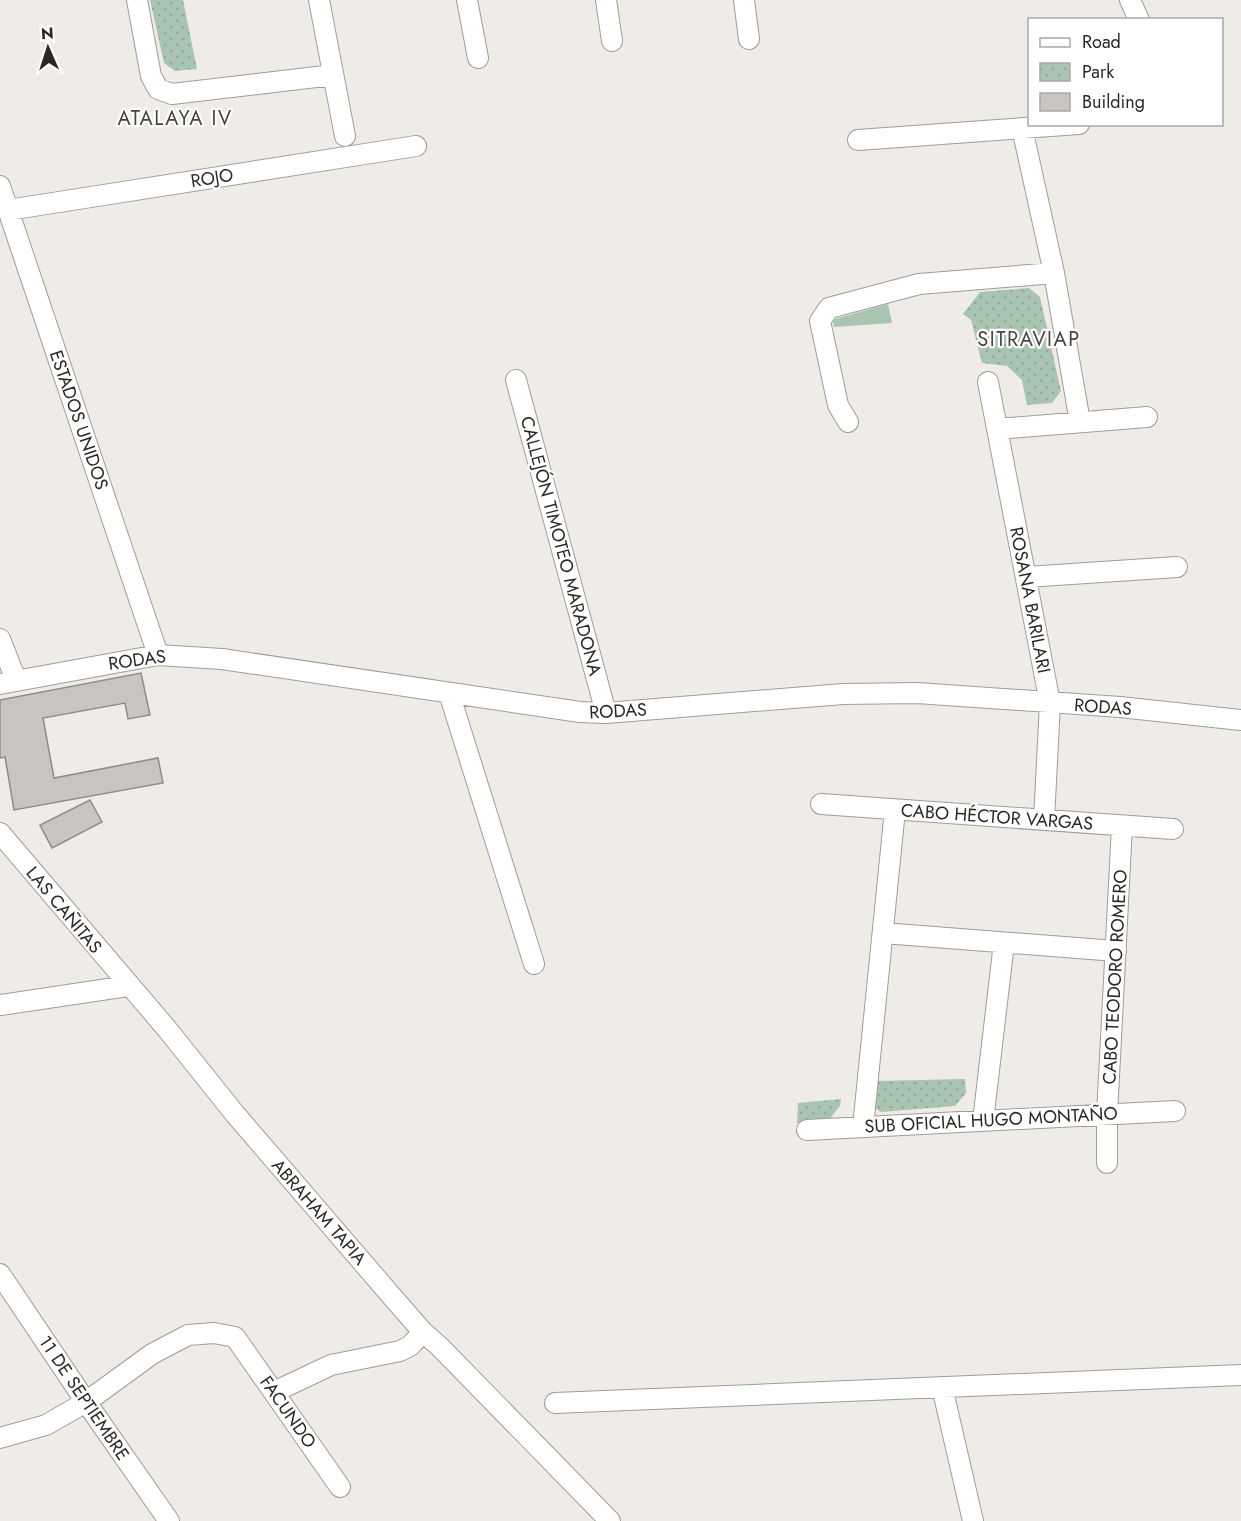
<svg xmlns="http://www.w3.org/2000/svg" width="1241" height="1521" viewBox="0 0 1241 1521" font-family="Jost,sans-serif">
<defs>
<pattern id="park-dots" width="8" height="8" patternUnits="userSpaceOnUse" patternTransform="scale(1.5)"><rect width="8" height="8" fill="#a9c5b2"/><path d="M2 2h.1M6 6h.1" fill="none" stroke="#92a999" stroke-width="1.8" stroke-linecap="round"/></pattern>
</defs>
<rect width="100%" height="100%" fill="#efebe6"/>
<path fill="#a9c5b2" d="M888 304 892 323 834 327 833 321 835 319Z"/>
<path fill="url(#park-dots)" d="M150 0H183L197 69 175 71 164 63Z
M1029 288 1040 297 1061 391 1052 403 1027 405 1022 380 1007 366 982 363 971 320 963 314 980 292Z
M965 1079 966 1093 955 1106 881 1112 873 1107 875 1081Z
M841 1099 840 1106 828 1121 797 1123 798 1103Z"/>
<path fill="#c8c4bf" stroke="#908c88" stroke-width="1.5" d="M141 673 150 715 128 719 125 703 43 718 54 778 158 758 163 783 14 810 5 757 0 758V700Z
M90 800 102 822 52 848 40 825Z"/>
<g fill="none" stroke-linecap="round" stroke-linejoin="round">
<defs>
<path id="minor" d="M137 0 151 76 158 89 172 94 333 75
M319 0 345 136
M467 0 478 58
M606 0 612 41
M744 0 749 39
M1130 0 1139 20
M1022 128 1054 273 1080 422
M858 140 1079 124
M0 186 158 655
M8 210 416 146
M516 380 606 713
M988 382 1050 703 1044 820
M848 422 838 405 820 321 829 308 919 284 1054 273
M997 429 1147 417
M1026 577 1177 567
M0 639 16 680
M0 684 158 655 222 659 580 712 606 713 843 694 917 693 1120 707 1241 720
M449 693 534 964
M821 804 1173 829
M0 833 167 1029 235 1114 395 1300 423 1332 440 1347 610 1521
M883 933 1116 951
M0 1005 128 986
M983 1121 1004 943
M863 1127 895 810
M807 1130 1175 1111
M1107 1163V1115L1122 826
M0 1274 86 1402 169 1521
M942 1387 973 1521
M274 1392 331 1365 400 1351 410 1346 423 1332
M555 1403 1241 1375
M0 1438 46 1425 86 1402 152 1354 188 1335 214 1333 235 1337 340 1487"/>
</defs>
<use href="#minor" stroke="#a09d98" stroke-width="22"/>
<use href="#minor" stroke="#fff" stroke-width="20"/>
</g>
<g text-anchor="middle" stroke-width="4.5" stroke-linejoin="round" paint-order="stroke">
<g font-size="18" fill="#2b2927" stroke="#fff">
<text transform="translate(212 178) rotate(-9)" y="6">ROJO</text>
<text transform="translate(79 420) rotate(71)" y="6">ESTADOS UNIDOS</text>
<text transform="translate(561 546) rotate(75)" y="6">CALLEJÓN TIMOTEO MARADONA</text>
<text transform="translate(1030 600) rotate(79)" y="6">ROSANA BARILARI</text>
<text transform="translate(137 660) rotate(-8)" y="6">RODAS</text>
<text transform="translate(1103 707) rotate(4)" y="6">RODAS</text>
<text transform="translate(618 711) rotate(-3)" y="6">RODAS</text>
<text transform="translate(997 817) rotate(4)" y="6">CABO HÉCTOR VARGAS</text>
<text transform="translate(64 910) rotate(50)" y="6">LAS CAÑITAS</text>
<text transform="translate(1115 977) rotate(-87)" y="6">CABO TEODORO ROMERO</text>
<text transform="translate(991 1120) rotate(-3)" y="6">SUB OFICIAL HUGO MONTAÑO</text>
<text transform="translate(319 1212) rotate(49)" y="6">ABRAHAM TAPIA</text>
<text transform="translate(84 1398) rotate(56)" y="6">11 DE SEPTIEMBRE</text>
<text transform="translate(288 1412) rotate(55)" y="6">FACUNDO</text>
</g>
<g font-size="20" letter-spacing="1.5" fill="#484541" stroke="#fff">
<text x="175" y="125">ATALAYA IV</text>
<text x="1029" y="346">SITRAVIAP</text>
</g>
</g>
<rect x="1028" y="18" width="195" height="108" fill="#ffffff" stroke="#aaa9a9" stroke-width="1.5"/>
<rect x="1040" y="38" width="30" height="9" fill="#ffffff" stroke="#aaa9a9" stroke-width="1.5"/>
<text x="1082" y="48" font-size="18" fill="#2b2927">Road</text>
<rect x="1040" y="63" width="30" height="18" fill="url(#park-dots)" stroke="#aaa9a9" stroke-width="1.5"/>
<text x="1082" y="78" font-size="18" fill="#2b2927">Park</text>
<rect x="1040" y="93" width="30" height="18" fill="#c8c4bf" stroke="#aaa9a9" stroke-width="1.5"/>
<text x="1082" y="108" font-size="18" fill="#2b2927">Building</text>
<g transform="translate(48 48) rotate(357)" stroke="#ffffff" stroke-width="4.5" paint-order="stroke">
<path d="M0-4.5L10 22L0 15L-10 22Z" fill="#2b2927"/>
<text y="-9" font-size="16" font-weight="bold" text-anchor="middle" fill="#2b2927">N</text>
</g>
</svg>
